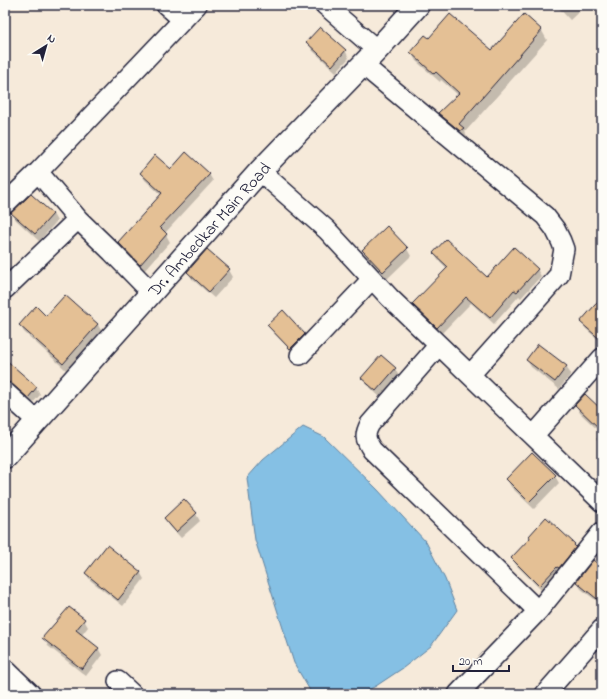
<svg xmlns="http://www.w3.org/2000/svg" width="607" height="699" viewBox="0 0 607 699" font-family="'Indie Flower',sans-serif">
<rect width="100%" height="100%" fill="#f6eada"/>
<filter id="ink" filterUnits="userSpaceOnUse"><feTurbulence type="fractalNoise" baseFrequency=".025" numOctaves="2"/><feDisplacementMap in="SourceGraphic" scale="8" xChannelSelector="R" yChannelSelector="G"/><feConvolveMatrix kernelMatrix="1 2 1 2 8 2 1 2 1" color-interpolation-filters="sRGB"/></filter>
<g filter="url(#ink)">
<path fill="#85c0e4" stroke="#5d81a0" d="M303 427 324 437 377 489 426 542 445 579 457 610 431 646 403 668 376 686 360 694H312L294 663 255 540 247 478 263 460Z"/>
<path fill="#0003" d="M556 5H586L570 20Z
M525 15 542 31 547 40 465 132 468 138 466 140 445 122 440 113 458 95 441 80 440 82 416 61 411 52 429 40 492 52Z
M308 43 345 50 349 58 336 72 312 50Z
M171 170 209 174 213 181 165 233 170 242 144 271 123 249 119 242 161 195 145 180 141 173Z
M12 213 53 214 57 221 39 241 16 220Z
M407 249 411 256 387 279 367 257 363 250Z
M207 250 229 270 233 277 214 298 192 279 188 272Z
M434 253 487 279 537 269 541 276 521 298 519 296 494 324 471 303 441 334 417 311 413 304 447 269 438 260Z
M65 296 98 325 102 332 67 371 24 332 20 325 47 317Z
M602 306V343L586 329 582 322Z
M269 325 304 334 308 341 295 355 273 332Z
M538 345 566 367 571 374 559 389 531 367 527 360Z
M5 360 36 388 40 395 32 404 5 389Z
M395 369 399 376 380 397 367 385 363 378Z
M576 406 602 411V448L596 439 601 433 580 413Z
M555 476 559 483 534 509 511 487 507 479Z
M196 514 200 521 181 538 169 525 165 518Z
M546 519 574 545 578 552 543 592 516 565 512 558 531 539Z
M602 569V605L581 589 577 582Z
M140 572 144 579 123 606 90 580 86 573Z
M84 620 88 627 81 636 98 648 102 655 86 676 48 646 44 638Z"/>
<path fill="#e4c095" stroke="#22223b" d="M450 14 492 50 524 14 542 30 459 124 464 128 460 131 438 113 459 93 436 72 434 74 410 52 425 35 429 38Z
M320 27 346 50 332 66 306 42Z
M186 152 210 174 160 227 167 234 140 265 118 242 162 193 140 173 155 155 171 169Z
M31 194 53 214 35 234 11 213Z
M387 226 408 248 383 272 362 250Z
M446 239 487 277 514 247 538 269 517 292 514 290 490 318 466 297 437 328 412 304 448 267 433 253Z
M207 249 230 269 209 292 187 272Z
M65 295 98 324 63 364 19 325 36 306 46 316Z
M602 297V341L580 322Z
M283 310 305 334 290 349 267 325Z
M538 344 567 366 555 382 526 360Z
M381 355 396 368 376 391 361 378Z
M5 359 37 387 28 398 12 384 5 381Z
M585 394 602 410V431L575 405Z
M532 452 556 475 529 502 506 479Z
M184 499 197 513 176 532 164 518Z
M546 517 575 544 574 545 576 547 559 568 557 567 539 586 511 558 530 538 529 536Z
M107 545 141 572 118 600 85 573Z
M593 560 602 567V603L576 582Z
M69 607 85 619 76 630 99 648 82 669 42 638Z"/>
<g fill="none" stroke-linecap="round" stroke-linejoin="round">
<defs>
<path id="minor" d="M166 5 183 20
M325 5 377 50
M363 65 545 216 555 229 561 241 564 249 559 275 470 375
M260 171 327 230 390 298 602 502
M38 172 78 219
M5 204 38 172 197 5
M5 289 78 219 112 252 152 293
M438 346 370 424C364 435 365 439 372 450L538 611
M300 355 372 279
M5 392 37 421
M534 435 602 358
M5 669 31 694
M118 681 132 694
M458 694 538 611 602 532
M545 694 602 629"/>
<path id="tertiary" d="M5 457 260 171 377 50 418 5"/>
</defs>
<use href="#minor" stroke="#22223b" stroke-width="22"/>
<use href="#tertiary" stroke="#22223b" stroke-width="25"/>
<use href="#minor" stroke="#fdfcf7" stroke-width="19"/>
<use href="#tertiary" stroke="#fdfcf7" stroke-width="22"/>
</g>
</g>
<g text-anchor="middle" stroke-width="4" stroke-linejoin="round" paint-order="stroke">
<g font-size="17" fill="#22223b" stroke="#fdfcf7">
<text transform="translate(209 229) rotate(-48)" y="6">Dr. Ambedkar Main Road</text>
</g>
</g>
<rect width="607" height="699" fill="none" stroke="#fdfcf7" stroke-width="20"/>
<rect x="10" y="10" width="587" height="679" fill="none" stroke="#22223b" stroke-width="1.5" filter="url(#ink)"/>
<g transform="translate(46 46) rotate(37)" stroke="#fdfcf7" stroke-width="3" paint-order="stroke">
<path d="M0-3L7 15L0 10L-7 15Z" fill="#22223b"/>
<text y="-6" font-size="11" font-weight="bold" text-anchor="middle" fill="#22223b">N</text>
</g>
<path d="M453 665v6h56v-6" fill="none" stroke="#22223b" stroke-width="2"/>
<text x="459" y="665" font-size="12" fill="#22223b" stroke="#fdfcf7" stroke-width="3" paint-order="stroke">20 m</text>
</svg>
